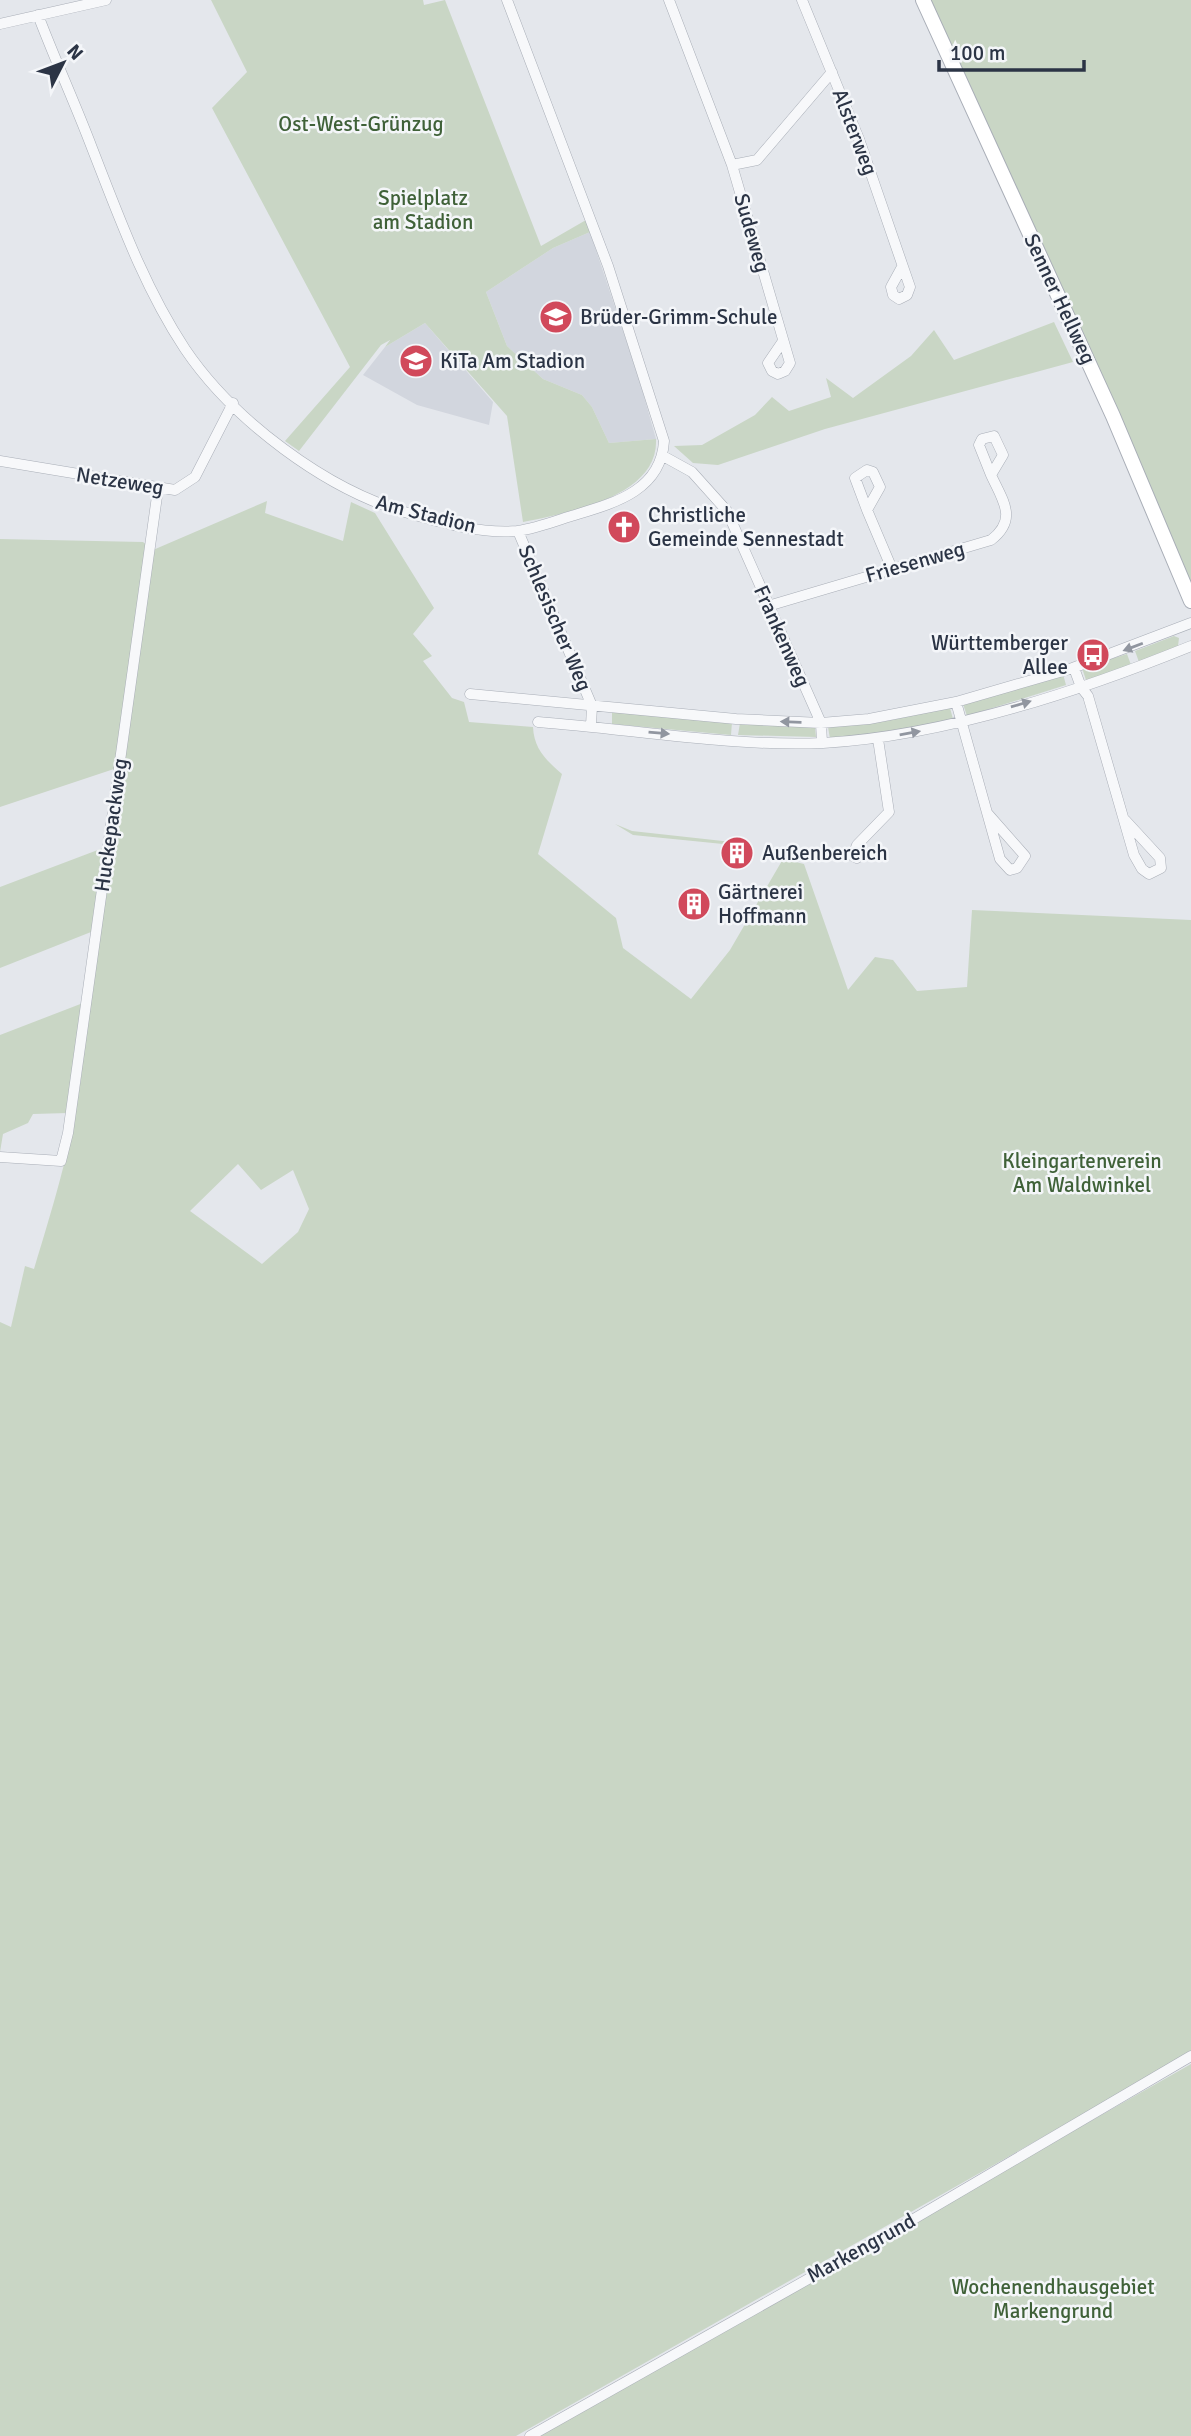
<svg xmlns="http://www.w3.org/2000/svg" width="1191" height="2436" viewBox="0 0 1191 2436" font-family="Signika,sans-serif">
<rect width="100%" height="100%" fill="#e4e7ec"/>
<path fill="#d2d6de" d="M590 232 639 379 656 439 609 443 592 407 582 395 543 379 507 346 486 292 553 248Z
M425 323 493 402 489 425 417 405 363 375 385 347Z"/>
<path fill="#c9d6c5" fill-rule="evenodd" d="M211 0H423L424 5 445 0 541 246 586 220 590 232 553 248 486 292 507 346 543 379 582 395 592 407 609 443 656 439C659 497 567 513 523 522L507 416 425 323 385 347 390 340 381 345 299 451 285 441 350 367 212 108 247 72Z
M929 0H1191V586Z
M1054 322 1073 362 825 429 718 465 693 463 674 446 702 445 755 415 772 397 789 411 831 397 826 378 853 398 911 356 934 330 954 360Z
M267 501 265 513 343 541 351 502 375 513 434 608 413 634 432 656 423 661 452 698 464 702 469 722 533 727C534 749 546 760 562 774L538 854 616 918 623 948 691 999 730 950 783 859 804 864 848 990 875 957 893 960 917 991 967 987 972 910 1191 920V2053L516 2436H0V1322L11 1327 25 1266 34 1269C55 1200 76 1132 83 1059L68 1113 33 1114 28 1123 3 1134 0 1152V1035L83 1003 91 932 0 968V887L103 848 114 769 0 807V539L143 542 153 550ZM238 1164 261 1190 293 1170 309 1209 298 1232 262 1264 190 1211Z
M1174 636 1179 638 1178 646 1139 662 1135 651Z
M1127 654 1131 665 1086 680 1082 668Z
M1063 674 1066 685 967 716 963 704Z
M950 708 953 719 896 732 830 739 828 727 886 721Z
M612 712 732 722 731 735 612 724Z
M740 723 815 727 816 737 738 735Z
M615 824 632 831 741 843 753 847 633 835Z
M1191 2064V2436H536Z"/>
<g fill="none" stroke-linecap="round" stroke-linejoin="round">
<defs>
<path id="street" d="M669 0 732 165 790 363 785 371 778 374 772 371 768 363 783 341
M802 0 859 139 910 287 907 295 899 299 893 295 891 287 902 267
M38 15C55 60 75 103 92 148 119 217 144 287 185 349 233 420 326 490 408 513 442 523 482 534 517 531 534 529 553 522 568 517 610 504 661 493 664 441L608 266 507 0
M0 24 106 0
M732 165 757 160 832 72
M663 456 692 472 727 511 821 723 822 743
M0 461 175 490 195 477 233 403
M867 510 855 478 867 470 873 472 880 487 867 510 892 569
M518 531 592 706 591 726
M768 606 991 540C1018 519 1003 501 991 475L1003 455 994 436 982 439 979 445 991 475
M1074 668 1081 687 1088 696 1134 855 1142 869 1149 874 1161 868 1160 858 1125 820
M470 694 736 719 821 723 869 719 956 702 1070 669 1191 623
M956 702 1000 859 1010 870 1017 868 1025 856 988 814
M538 722C632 729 729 747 823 743 945 736 1078 692 1191 646
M857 858 853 856 857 845 889 812 878 739
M0 1157 61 1161 68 1133 158 489
M530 2436 895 2230 1191 2056"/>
<path id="secondary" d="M923 0 1113 416 1191 601"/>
</defs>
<use href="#street" stroke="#a9aeb7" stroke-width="11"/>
<use href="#secondary" stroke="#a9aeb7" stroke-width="16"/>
<use href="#street" stroke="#f7f8fa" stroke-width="10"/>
<use href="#secondary" stroke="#fff" stroke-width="14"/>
</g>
<defs><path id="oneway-solid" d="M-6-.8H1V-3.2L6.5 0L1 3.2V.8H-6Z" transform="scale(1.75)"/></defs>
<g fill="#9196a0">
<use href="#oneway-solid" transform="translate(1133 647) rotate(159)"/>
<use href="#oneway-solid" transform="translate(1021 704) rotate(-16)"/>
<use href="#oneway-solid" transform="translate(791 722) rotate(-178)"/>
<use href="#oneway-solid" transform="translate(659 733) rotate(5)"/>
<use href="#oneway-solid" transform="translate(910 733) rotate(-10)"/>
</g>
<defs>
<symbol id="school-disc" viewBox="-11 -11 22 22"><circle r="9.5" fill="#d1495b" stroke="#f4f6f9"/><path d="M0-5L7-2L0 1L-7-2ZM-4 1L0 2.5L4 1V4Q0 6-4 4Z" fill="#fff"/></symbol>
<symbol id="church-disc" viewBox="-11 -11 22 22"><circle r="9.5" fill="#d1495b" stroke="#f4f6f9"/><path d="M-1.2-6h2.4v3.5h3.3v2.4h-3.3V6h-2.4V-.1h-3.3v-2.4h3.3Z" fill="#fff"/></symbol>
<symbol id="bus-disc" viewBox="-11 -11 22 22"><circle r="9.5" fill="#d1495b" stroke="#f4f6f9"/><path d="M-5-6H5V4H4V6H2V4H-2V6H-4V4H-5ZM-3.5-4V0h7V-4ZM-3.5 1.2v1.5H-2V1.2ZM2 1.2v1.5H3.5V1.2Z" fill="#fff"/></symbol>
<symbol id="building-disc" viewBox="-11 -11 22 22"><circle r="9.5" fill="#d1495b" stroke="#f4f6f9"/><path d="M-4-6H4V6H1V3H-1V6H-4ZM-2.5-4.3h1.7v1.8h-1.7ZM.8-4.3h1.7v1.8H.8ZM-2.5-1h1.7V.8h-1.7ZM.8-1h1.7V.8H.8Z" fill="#fff"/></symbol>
</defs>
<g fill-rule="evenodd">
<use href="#school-disc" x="537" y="298" width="38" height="38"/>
<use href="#school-disc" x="397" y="342" width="38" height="38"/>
<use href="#church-disc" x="605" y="508" width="38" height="38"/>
<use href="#bus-disc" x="1074" y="636" width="38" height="38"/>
<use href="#building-disc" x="718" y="834" width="38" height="38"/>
<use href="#building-disc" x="675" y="885" width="38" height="38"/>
</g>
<g text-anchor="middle" stroke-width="5" stroke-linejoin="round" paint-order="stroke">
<g font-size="21" fill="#3f6138" stroke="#f4f6f9">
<text x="361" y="131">Ost-West-Grünzug</text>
<text x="423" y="205">Spielplatz<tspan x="423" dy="24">am Stadion</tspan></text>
<text x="1082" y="1168">Kleingartenverein<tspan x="1082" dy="24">Am Waldwinkel</tspan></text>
<text x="1053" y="2294">Wochenendhausgebiet<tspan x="1053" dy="24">Markengrund</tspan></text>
</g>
<g font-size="21" fill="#2b3445" stroke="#f4f6f9">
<text transform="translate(855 132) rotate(69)" y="7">Alsterweg</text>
<text transform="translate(752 233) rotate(74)" y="7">Sudeweg</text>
<text transform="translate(1060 299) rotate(65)" y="7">Senner Hellweg</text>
<text transform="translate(120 481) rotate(9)" y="7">Netzeweg</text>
<text transform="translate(426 514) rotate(14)" y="7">Am Stadion</text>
<text transform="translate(915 562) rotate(-16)" y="7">Friesenweg</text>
<text transform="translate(555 618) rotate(67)" y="7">Schlesischer Weg</text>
<text transform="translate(782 636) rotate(66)" y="7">Frankenweg</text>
<text transform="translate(111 825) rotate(-82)" y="7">Huckepackweg</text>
<text transform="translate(861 2248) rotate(-29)" y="7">Markengrund</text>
</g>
<g font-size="21" fill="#2b3445" stroke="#f4f6f9" text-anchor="start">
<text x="580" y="324">Brüder-Grimm-Schule</text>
<text x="440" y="368">KiTa Am Stadion</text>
<text x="648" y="522">Christliche<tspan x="648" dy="24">Gemeinde Sennestadt</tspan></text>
<text x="1068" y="650" text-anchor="end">Württemberger<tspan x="1068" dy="24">Allee</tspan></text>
<text x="762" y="860">Außenbereich</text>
<text x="718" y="899">Gärtnerei<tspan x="718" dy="24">Hoffmann</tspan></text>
</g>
</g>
<g transform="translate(63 63) rotate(48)" stroke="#f4f6f9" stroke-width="5" paint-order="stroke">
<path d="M0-5L12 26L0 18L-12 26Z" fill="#2b3445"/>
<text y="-10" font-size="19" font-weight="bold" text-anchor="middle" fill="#2b3445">N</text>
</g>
<path d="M939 60v10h145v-10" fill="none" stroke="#2b3445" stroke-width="3.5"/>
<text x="950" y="60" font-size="21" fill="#2b3445" stroke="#f4f6f9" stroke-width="5" paint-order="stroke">100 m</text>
</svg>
